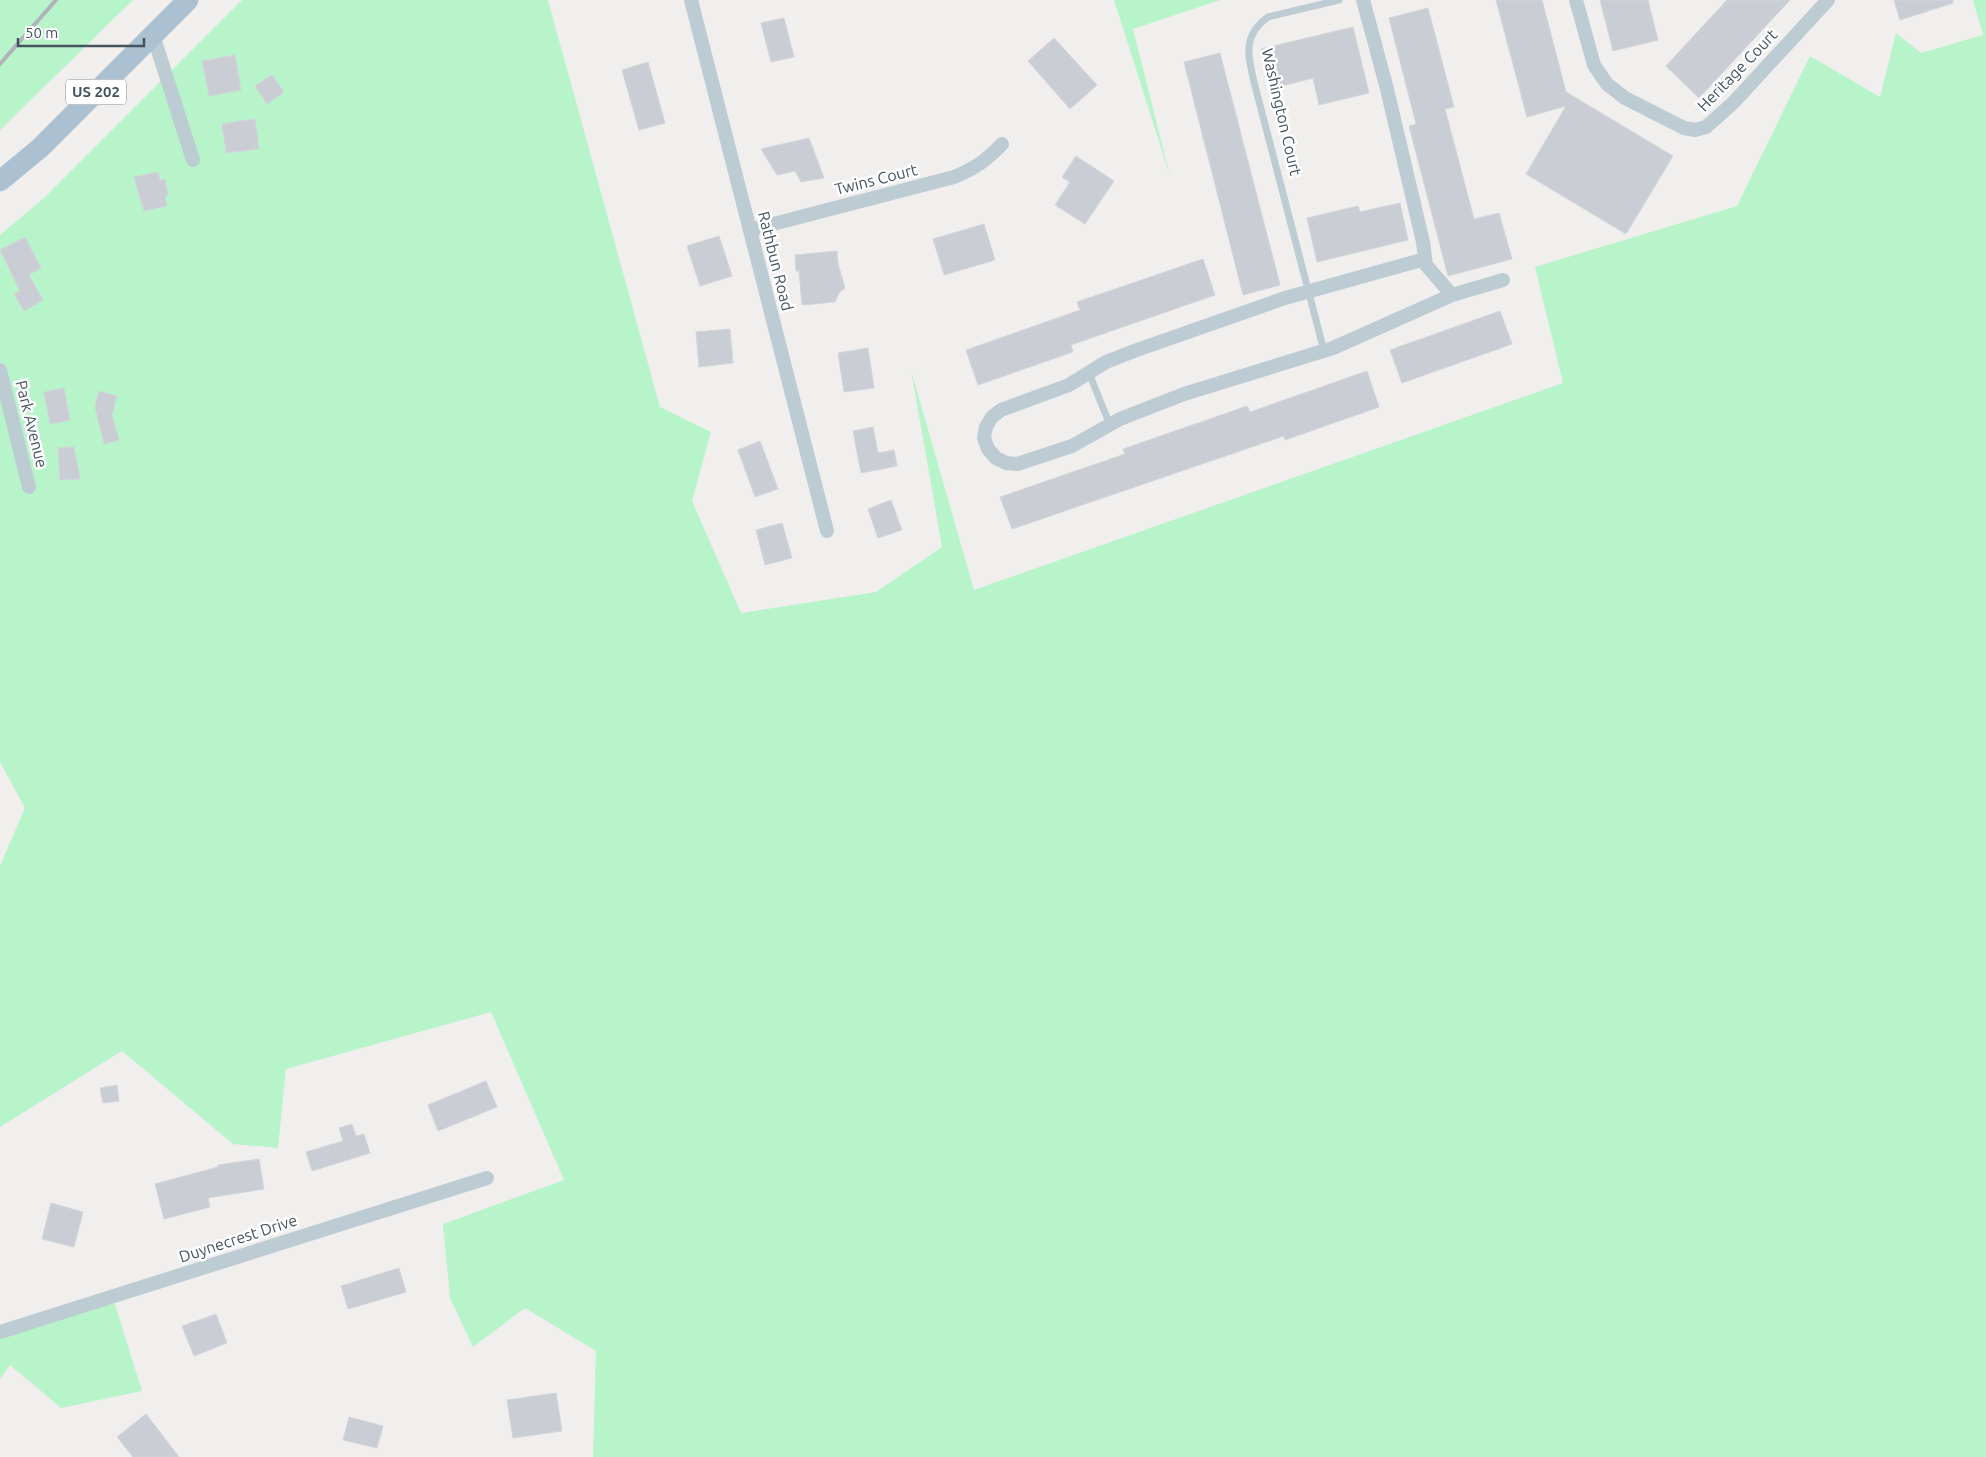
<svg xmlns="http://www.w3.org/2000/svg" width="1986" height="1457" viewBox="0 0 1986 1457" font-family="Ubuntu,sans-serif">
<rect width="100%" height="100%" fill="#f1eeee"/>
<path fill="#b7f4ca" d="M0 0H133L0 130Z
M242 0H548L660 407 711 432 692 501 741 613 876 592 942 547 911 370 974 590 1563 383 1535 267 1737 206 1810 56 1880 97 1896 33 1921 53 1983 35 1973 0H1986V1457H593L596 1351 525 1308 473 1347 450 1298 443 1224 564 1180 491 1012 286 1069 278 1148 233 1144 122 1051 0 1127V866L25 808 0 762V235L44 198Z
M1114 0H1220L1133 29 1170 176Z
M113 1298 142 1391 61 1408 10 1365 0 1379V1334Z"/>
<path fill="#caced4" stroke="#d2d5db" d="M1496 0H1542L1566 92 1673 156 1626 234 1526 174 1566 106 1527 117Z
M1600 0H1648L1658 40 1613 51Z
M1727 0H1790L1699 98 1666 66Z
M1894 0H1953V3L1900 20Z
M1428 8 1454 107 1445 109 1474 219 1499 213 1512 259 1448 276 1409 126 1416 124 1389 18Z
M784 18 794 57 771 62 761 23Z
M1353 27 1369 93 1319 105 1313 78 1270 89 1261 49Z
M1054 38 1097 85 1070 109 1028 61Z
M1220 53 1280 285 1243 295 1184 62Z
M235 55 241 90 209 96 202 61Z
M648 62 665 123 639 130 622 70Z
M272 75 284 92 267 104 255 86Z
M255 119 259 149 226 153 222 124Z
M809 138 824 178 801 182 795 171 777 175 761 149Z
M1076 156 1114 181 1085 224 1055 205 1070 182 1062 177Z
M158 172 160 180 165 179 168 195 165 196 167 206 144 211 134 177Z
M1400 203 1408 240 1317 262 1307 218 1358 206 1360 212Z
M984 224 995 260 944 275 933 239Z
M719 236 732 276 700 286 687 246Z
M25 237 41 268 29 275 43 300 24 311 14 294 20 291 0 250Z
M837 251 838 264 845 288 839 293 835 302 802 305 799 271H796L795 255Z
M1203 259 1215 295 1071 345 1073 352 978 385 966 350 1080 310 1077 302Z
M1500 311 1512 344 1402 383 1390 350Z
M730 329 733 363 699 367 696 332Z
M868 348 874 388 844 392 838 353Z
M1367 371 1379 407 1285 440 1284 436 1012 529 1000 497 1125 454 1123 449 1230 412 1247 406 1250 412Z
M64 388 70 420 50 424 44 392Z
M99 391 117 396 112 415 119 440 104 444 95 407Z
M873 427 878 453 894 450 897 466 861 473 853 431Z
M760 441 778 489 755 497 738 450Z
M74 447 80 479 60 480 58 448Z
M891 500 902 530 878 538 868 509Z
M782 523 792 558 765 565 756 530Z
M486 1081 497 1107 438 1131 428 1105Z
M117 1085 119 1101 103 1103 100 1088Z
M352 1124 356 1136 364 1134 370 1153 312 1171 306 1152 343 1141 339 1128Z
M259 1159 264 1189 208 1198 210 1207 164 1219 155 1184 218 1167V1165Z
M51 1203 83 1212 74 1247 42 1239Z
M399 1268 406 1292 348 1309 341 1286Z
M216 1314 227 1343 194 1356 182 1326Z
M556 1393 562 1431 513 1438 507 1400Z
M146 1414 179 1457H133L117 1437Z
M349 1417 383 1426 377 1448 343 1440Z"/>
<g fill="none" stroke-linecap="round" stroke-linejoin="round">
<path stroke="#bdcbd2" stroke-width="7" d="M1324 351 1254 82C1248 55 1242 36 1268 17L1339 0
M1089 373 1110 425"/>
<path stroke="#bdcbd2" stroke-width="14" d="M691 0 827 531
M1363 0 1386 85 1423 242 1426 265 1452 295 1503 280
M1576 0 1594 65 1607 84 1625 98 1684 128 1695 130 1706 127 1733 103 1828 0
M153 35 193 160
M750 230 954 177C974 169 987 160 1002 144
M1425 259 1285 298 1134 351 1106 362 1069 385 1001 410 992 417 986 427 984 438 988 449 996 458 1006 463 1017 464 1072 446 1120 419 1184 394 1333 348 1452 295
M0 370 29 487
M0 1332 487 1178"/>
<path stroke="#abc1d1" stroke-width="21" d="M0 181 40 148 188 0"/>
<path stroke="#b0b4ba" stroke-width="4" d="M0 64 56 0"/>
</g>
<g text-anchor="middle" stroke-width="5" stroke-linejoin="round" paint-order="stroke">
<rect fill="#fff" stroke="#7c878e" stroke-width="1" x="66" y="79.5" width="60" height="25" rx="4"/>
<g font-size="15" font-weight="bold" fill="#44545e">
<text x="96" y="97">US 202</text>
</g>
<g font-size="16" fill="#44545e" stroke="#fff">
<text transform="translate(1737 70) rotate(-46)" y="6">Heritage Court</text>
<text transform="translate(1282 112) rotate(77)" y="6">Washington Court</text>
<text transform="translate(876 179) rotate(-14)" y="6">Twins Court</text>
<text transform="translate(776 261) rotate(76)" y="6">Rathbun Road</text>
<text transform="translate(32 424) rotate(76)" y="6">Park Avenue</text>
<text transform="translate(238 1238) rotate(-18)" y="6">Duynecrest Drive</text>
</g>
</g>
<path d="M18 38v8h126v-8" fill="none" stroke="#44545e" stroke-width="2.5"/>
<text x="25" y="38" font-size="15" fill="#44545e" stroke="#ffffff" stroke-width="4" paint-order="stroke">50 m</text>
</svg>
